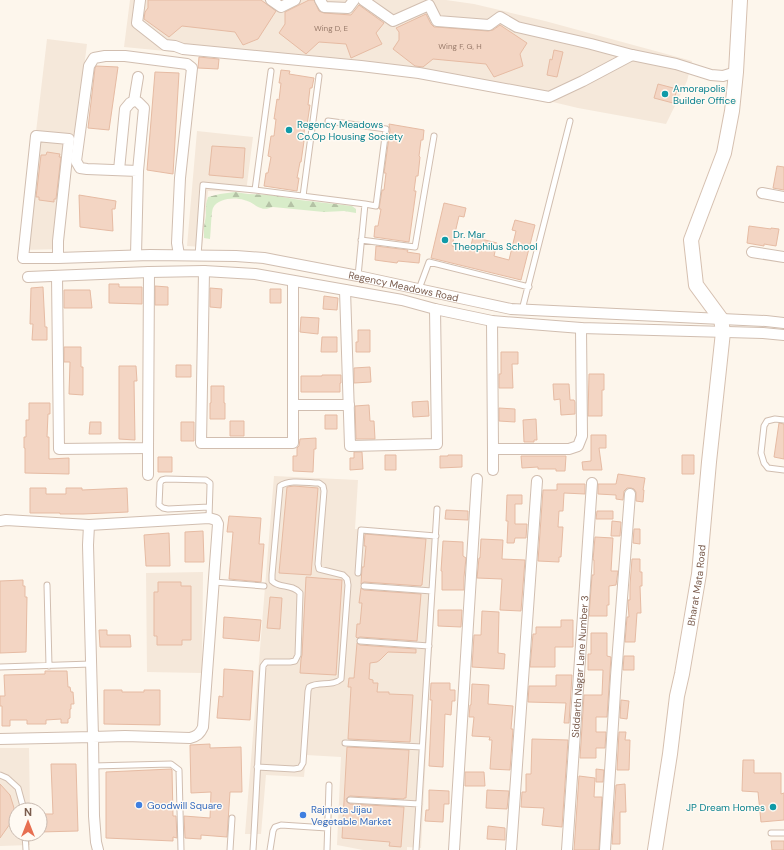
<svg xmlns="http://www.w3.org/2000/svg" width="784" height="850" viewBox="0 0 784 850" font-family="'DM Sans',sans-serif">
<defs>
<pattern id="forest-firs" width="22" height="20" patternUnits="userSpaceOnUse"><rect width="22" height="20" fill="#d8ecc9"/><path d="M5 1l3.5 6h-7zM16 11l3.5 6h-7z" fill="#b4c2a5"/></pattern>
</defs>
<rect width="100%" height="100%" fill="#fdf6ec"/>
<path fill="#f5e8da" d="M130 0H446L474 4 545 21 692 61 687 81 666 124 578 108 511 92 446 81 364 70 124 47Z
M47 39 87 44 61 249 22 250Z
M197 131 253 137 246 192 208 191 202 247 187 246Z
M274 476 358 480 355 529 439 533 432 640 421 848 407 847V850H363L337 845 341 757 306 755 304 777 266 775 261 834H245Z
M203 572 202 673 147 672 146 573Z
M0 748H29L30 810H16V834H30V845L0 846Z"/>
<path fill="url(#forest-firs)" d="M235 192 248 194 271 195 300 200 352 206 356 209V213L344 211 324 212 273 207C269 208 265 210 261 208 256 207 251 201 244 200 235 197 218 198 213 208 211 213 211 233 210 239L204 238V227L206 215V204L208 197 220 194Z"/>
<path fill="#f3d5c3" stroke="#e6bba3" d="M148 0H261L276 11 258 39 243 45 235 32 182 26 169 37 144 19 145 12 148 8Z
M309 0H314L319 11 324 13 351 15 359 5 384 23 376 33 382 44 351 58 346 44 319 42 306 54 279 33 285 24V12Z
M426 14 431 24 434 27H436L488 31 493 30 500 25 527 43 520 54 523 66 494 77 486 64 433 59 423 67 415 66 393 49 399 40V32L396 28Z
M554 50 563 52 557 77 547 75 550 59 552 60Z
M199 57 219 59 218 69 198 68Z
M96 66 118 67 109 130 88 128 95 68Z
M281 70 290 71 289 74 314 78 312 88H310L308 105H310L307 125H305L303 141H304L301 162H300L297 178H299L297 191 264 186 266 173H268L271 157 268 156 271 136H274L276 119H274L277 99 279 100 281 83H279Z
M155 72 179 73 173 174 147 170Z
M658 84 677 89 673 103 654 98Z
M389 124 424 130 423 140H421L419 156 420 157 418 176H416L414 191H416L409 242 374 237 375 226H378L381 209H379L382 190H384L386 173H384L390 130Z
M212 146 245 148 243 178 209 175Z
M47 152 60 154 59 157H61L56 199H54V202L39 200V197H36L41 155H46Z
M777 166 784 167V190L773 188Z
M79 195 116 201 115 209H112L113 231 80 227Z
M444 203 466 208 464 217 459 216 452 246 470 250 473 237 497 243 494 256 509 260 516 231 512 230 515 220 535 225 521 280 431 258Z
M749 226 771 229V228L779 229 776 246 764 244V246L747 243Z
M376 246 408 250 407 252 420 254 419 263 398 261 397 263 375 260Z
M109 284H119V287H142V304L109 303Z
M155 286 168 287V305H155Z
M43 287 45 327H47V340H32L33 324H30L31 288Z
M210 288 222 289 221 308 210 307Z
M270 289H281V303H270Z
M64 290H90L92 308H64Z
M324 296 338 298 337 310 323 309Z
M301 317 319 318 318 334 300 332Z
M358 330H370V352H356V342H358Z
M322 337H337V352H321Z
M64 347H81V367H83V395L69 394 70 362H64Z
M501 352H518V364H512L513 388H499V374H501Z
M176 365H191V377H176Z
M119 366H136L137 381H134L135 440 119 439Z
M370 367 371 382 354 383V368Z
M589 374H604V390H602V416H588Z
M322 375H341V383H340V392H301V376H322Z
M553 384H569L570 400H574L575 402V414L561 415 560 399 554 400Z
M211 386H224V403H225V419H210V403H211Z
M428 401 429 416 413 417 412 402Z
M29 403H50V414H48L47 437H49V459L69 458V474L25 473V448H24V437H26V420H29Z
M369 405 370 421H374L375 439H356L355 406Z
M499 408 515 409V422L499 421Z
M325 415H337V429H325Z
M536 419 537 440H534V442H524L523 420Z
M230 421H244V436H230Z
M90 422H101V434H89Z
M181 422H194V441H181Z
M779 423 784 424V459L774 457Z
M591 435H606V448H599L602 470H583L582 462 591 461Z
M316 438V449H314L313 472 293 471V456H297V448L299 446 300 439Z
M354 452H362L363 469 350 470V458H354Z
M385 455H396V470H385Z
M448 455H462V467L440 468V456H448Z
M682 455H694V474H682Z
M521 456H566L565 471H556V469H538V467L522 468Z
M158 457H172V472H158Z
M618 474 645 478 643 490H644L643 502 636 501V492L634 489 631 488H627L624 491 623 500 616 499V495L598 494V484H616Z
M557 484H585V494L564 493 563 511H559L558 527H563L561 557H559V562L538 561 543 490H557Z
M294 486 318 488 311 575 279 573 287 487Z
M30 488H46V494H66V488H82V490L127 488 128 512 83 514H60V513H30Z
M507 495H522V504H515V524H527L526 538H515L514 543H507L508 521H506Z
M446 510 468 511V520L445 519Z
M597 511H613V519H596Z
M229 516 261 518 259 544H264L261 582 229 579 233 532H227Z
M612 521 621 522 620 536H611Z
M634 529H640V544L633 543Z
M203 531 204 562H185V532Z
M169 533 170 566H146L144 535Z
M365 534 426 539 422 585H421V586L364 582 361 584 362 567H364L366 546H364Z
M595 537 613 538 611 571H618L616 585 609 586V605H607V616H589L592 575H594V560H593Z
M481 539 503 540 502 559 525 560 521 611 500 610 502 579 477 578 479 558H480Z
M443 541 463 542V556L466 558 464 577V590H442V571H441Z
M632 559H640V572H642V586H640L641 613H637L635 642H625L627 617H629L628 602V600H630V585Z
M306 577 342 580 336 675 300 673 301 659 302 655Z
M23 580V586H25V597H27L26 652 0 653V581Z
M158 582H181V586H191V640H182V645H157V636H154V592H158Z
M361 588 364 590 421 594 417 641 360 637 357 638 356 637 357 624H360L362 603H359Z
M270 597 282 598 280 629 267 628Z
M438 610H462L461 627 438 626Z
M482 611 499 612 498 653 505 654 504 669 472 667 474 635H481Z
M224 617 261 620 259 641 223 638Z
M561 620H573V647H555V667H530L533 634H536V627H561Z
M99 630H107V635H130L131 647H100Z
M591 633H607V656L611 657 607 717H596V732H606L605 748H596V758H580L584 695H602L603 670H588V654H591Z
M357 643 360 645 416 649V653L388 652 380 660 377 662 370 663 369 679 373 680V683H378L377 692H389V694L413 695 410 742 348 739 351 687H348L349 678H354Z
M624 656H634V670H623Z
M224 669 253 671 250 720 217 718 219 696 223 697Z
M45 671H67L68 687H70L71 692H73L74 704H71V709H70V718L68 719V723H61V719L46 720V724H27V720H10V726H2V706H0V696H5L4 675 45 674Z
M556 675H572L569 723H564L566 703 528 702 529 686H556Z
M431 683H450V690H455V701H452L451 715 445 714 443 767 429 766 432 700H430Z
M472 684 489 685 488 704 513 706 511 729H513L510 770 490 769 492 740H489L490 737 472 736 474 717H469L470 705H471Z
M104 690H122V692H144V690H160V725L104 724Z
M621 700 629 701 627 719 620 718Z
M619 732H626L625 740H630L629 770H617Z
M532 739 568 740 562 827 542 825 544 808 521 807 522 792H526V774H531Z
M210 744V748L241 747 242 792H230L227 837 201 835V839L185 838 184 816 210 818 211 792 191 793 190 745Z
M347 747 409 750 406 798H404V799L350 796 348 797 346 799 347 802 350 804 404 807 401 847 389 846 390 842 342 838Z
M743 760H754V773H781V794L784 793V820L761 822 758 792 742 791Z
M51 764H76L78 831 40 832V814H53Z
M171 769 172 770 173 816H176L177 838 173 837V841L106 838V772Z
M596 769 604 770 603 782H596Z
M465 772H484L485 786H465Z
M579 776 595 778 594 797H602L599 850H574Z
M0 784 10 795 14 808 12 821 0 838Z
M625 784 626 812H620V844H612L616 785Z
M429 790 449 791V804H444L443 822 425 821 426 810H429Z
M487 790 509 791 507 809 486 808Z
M488 826 505 828V840L487 839Z
M771 841H784V850H772Z"/>
<g fill="none" stroke-linecap="round" stroke-linejoin="round">
<defs>
<path id="lane" d="M271 71 255 190 365 204 358 276
M328 121 386 129 376 206 365 204
M303 196 319 76
M361 240 415 247 434 136
M198 256 203 185 255 190
M419 289 429 262 529 287
M522 310 570 121
M784 420 775 419 767 421 764 426 761 453 764 463 768 468 784 470
M209 507 168 509 163 508 159 505 160 483 162 480 166 479 206 480 210 483V486L209 518
M358 573 361 530 436 536
M214 582 264 586
M47 585 49 666
M364 586 432 591
M360 641 429 646
M0 667 91 664
M345 743 422 747
M93 766 171 764 179 770 181 850
M0 775 7 778 18 788 24 810
M350 800 419 804
M771 833H784
M25 834 26 850
M230 850 232 818
M253 850C257 789 259 727 263 666L266 662H290L295 661 298 655 300 593C291 583 280 589 272 581V575L280 486C289 479 308 483 319 483L323 486 324 491 318 564 319 569 343 575 347 579 348 585 341 679C332 687 319 681 309 687L308 691 303 763 300 768 294 769 257 767
M270 850 273 831 275 827 281 825 327 828
M327 850 329 785
M416 850 437 509"/>
<g id="street">
<path d="M140 0 137 23 165 45 175 46 183 49 361 66 419 73 549 97 583 81 632 55"/>
<path d="M271 0 281 7 295 0"/>
<path d="M320 0 324 7 348 8 354 0"/>
<path d="M363 0 393 21 429 5 437 21 489 25 500 17 517 27 591 44 632 55 676 64 711 75 723 76 736 72"/>
<path d="M134 101 138 77"/>
<path d="M119 170 125 109 130 103 134 101 138 102 144 108 138 171"/>
<path d="M762 193 784 197"/>
<path d="M752 252 784 257"/>
<path d="M136 255 138 171 87 169 80 168 76 161 89 66 94 58 105 56H125L187 64 192 68 180 178 177 243 179 255"/>
<path id="s1" d="M58 258V241L69 139 36 136 23 258H58L150 255 236 256 264 258 358 276 511 309 766 321 784 323"/>
<path d="M204 271 201 443H293V281"/>
<path d="M57 276 59 449 148 448 149 272"/>
<path d="M28 277 149 272 204 271 255 274 402 300 435 309 492 321 581 328 763 333 784 335"/>
<path d="M345 290 350 446 437 444 435 309"/>
<path d="M492 321 493 449H569L578 446 582 436 581 328"/>
<path d="M293 405H349"/>
<path d="M148 448V475"/>
<path d="M493 470V449"/>
<path d="M0 521 6 520 89 525"/>
<path d="M0 739 93 737 88 545 89 525 209 518 216 520 218 524 203 727C200 734 197 736 190 738L125 736 93 737 94 816 96 842 98 850"/>
<path d="M454 850 477 479"/>
<path d="M511 850 537 481"/>
<path id="s2" d="M567 850 592 483"/>
<path d="M605 850 616 676 630 494"/>
</g>
<g id="secondary">
<path id="s3" d="M655 850 670 754 677 696 682 674 699 574 709 462 723 332 721 319 696 285 691 240 724 153 732 111 736 72 740 0"/>
</g>
</defs>
<use href="#lane" stroke="#d1beb0" stroke-width="7"/>
<use href="#street" stroke="#d1beb0" stroke-width="12"/>
<use href="#secondary" stroke="#d6c0b0" stroke-width="16"/>
<use href="#lane" stroke="#fff" stroke-width="5"/>
<use href="#street" stroke="#fff" stroke-width="10"/>
<use href="#secondary" stroke="#fff" stroke-width="14"/>
</g>
<g fill="#0f9aa8" stroke="#fffaf3" stroke-width="1.5">
<circle cx="665" cy="94" r="4"/>
<circle cx="289" cy="130" r="4"/>
<circle cx="445" cy="240" r="4"/>
<circle cx="773" cy="807" r="4"/>
</g>
<g fill="#3f7fe0" stroke="#fffaf3" stroke-width="1.5">
<circle cx="139" cy="805" r="4"/>
<circle cx="303" cy="815" r="4"/>
</g>
<g text-anchor="middle" stroke-width="3" stroke-linejoin="round" paint-order="stroke">
<g font-size="8" fill="#987a6a">
<text x="331" y="31">Wing D, E</text>
<text x="460" y="49">Wing F, G, H</text>
</g>
<g font-size="10" fill="#0d838f" stroke="#fffaf3" text-anchor="start">
<text x="673" y="92">Amorapolis<tspan x="673" dy="12">Builder Office</tspan></text>
<text x="297" y="128">Regency Meadows<tspan x="297" dy="12">Co.Op Housing Society</tspan></text>
<text x="453" y="238">Dr. Mar<tspan x="453" dy="12">Theophilus School</tspan></text>
<text x="765" y="811" text-anchor="end">JP Dream Homes</text>
</g>
<g font-size="10" fill="#7a5c4d" stroke="#fffaf3">
<text dy="4" stroke="none"><textPath href="#s1" startOffset="659">Regency Meadows Road</textPath></text>
<text dy="4" stroke="none"><textPath href="#s3" startOffset="268">Bharat Mata Road</textPath></text>
<text dy="4" stroke="none"><textPath href="#s2" startOffset="184">Siddarth Nagar Lane Number 3</textPath></text>
</g>
<g font-size="10" fill="#366cbe" stroke="#fffaf3" text-anchor="start">
<text x="147" y="809">Goodwill Square</text>
<text x="311" y="813">Rajmata Jijau<tspan x="311" dy="12">Vegetable Market</tspan></text>
</g>
</g>
<g transform="translate(28 822)"><circle r="19" fill="#fffaf3" stroke="#cabbb1"/>
<path d="M0-3L7 15L0 10L-7 15Z" fill="#e76f51"/>
<text y="-6" font-size="11" font-weight="bold" text-anchor="middle" fill="#7a5c4d">N</text>
</g>
</svg>
